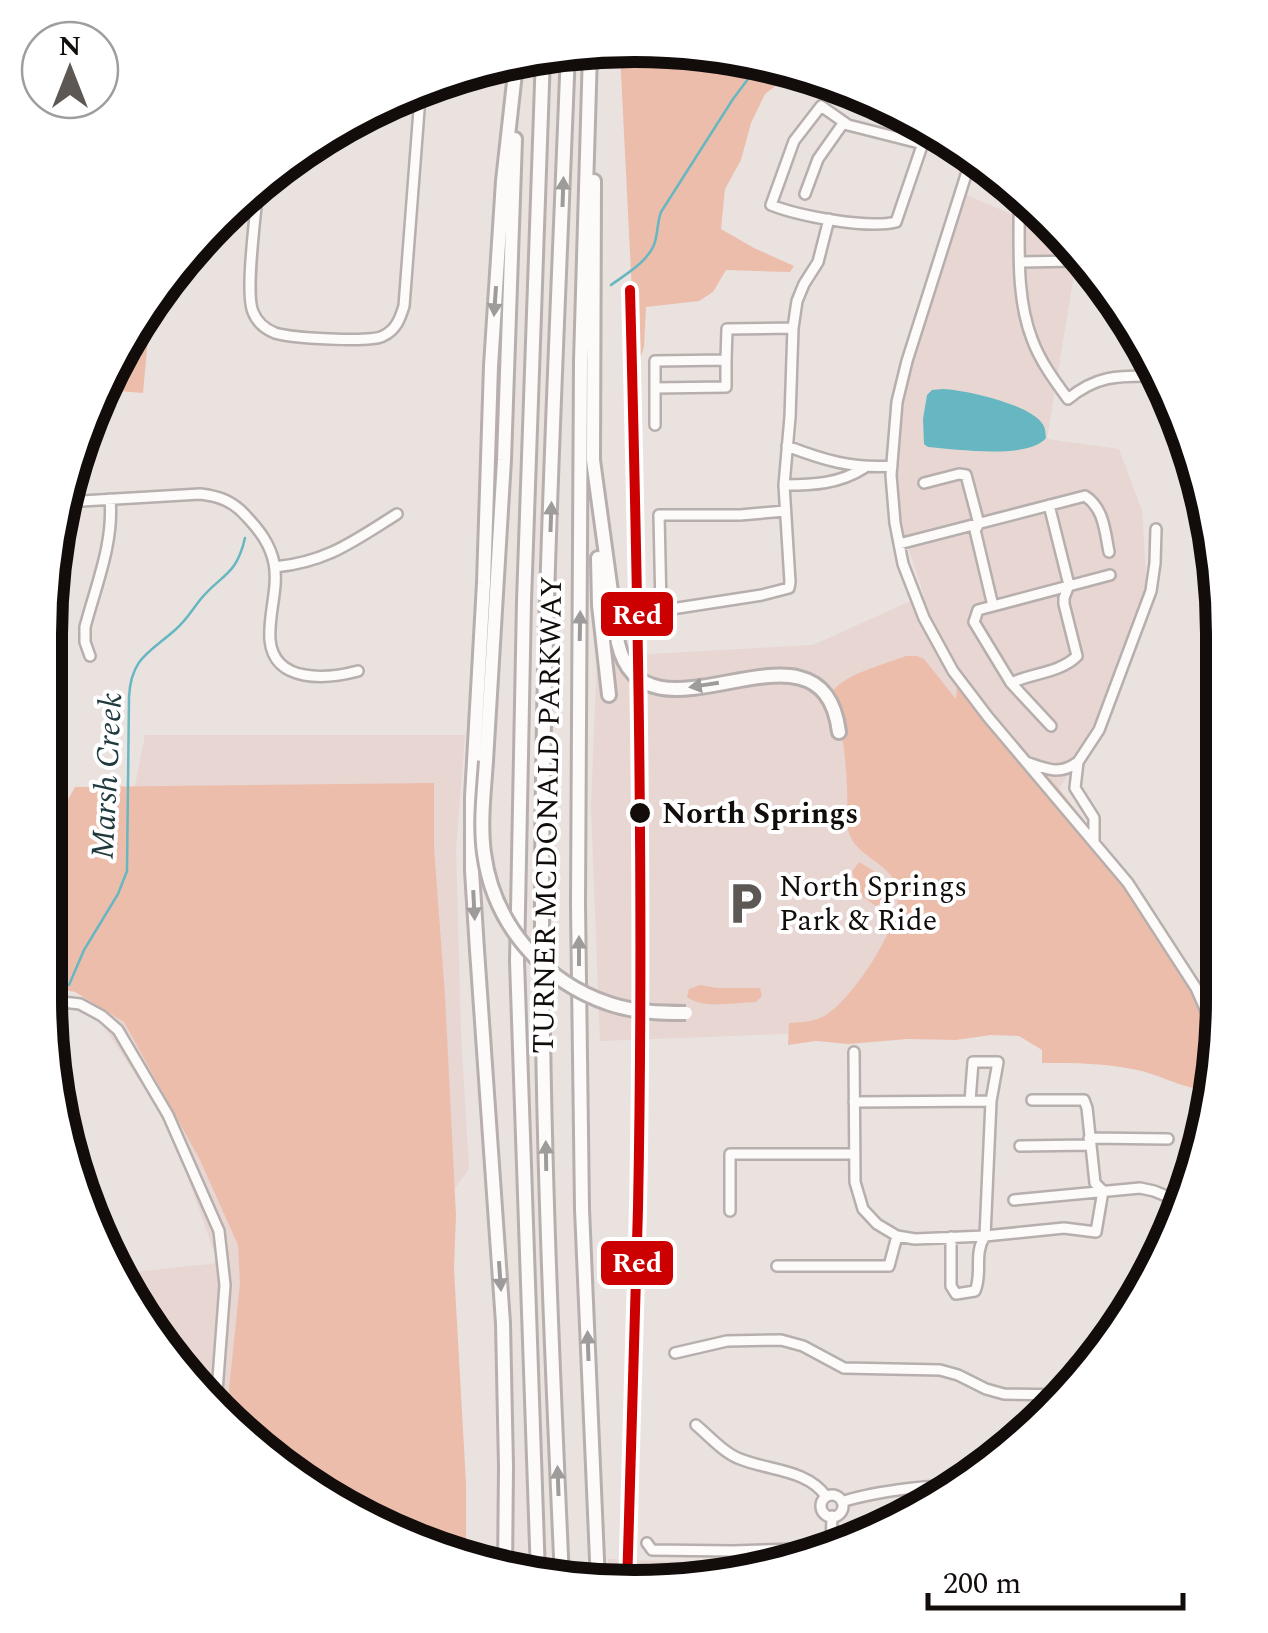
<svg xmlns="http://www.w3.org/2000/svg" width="1268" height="1633" viewBox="0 0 1268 1633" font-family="Spectral,serif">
<rect width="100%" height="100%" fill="#eae2df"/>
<path fill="#e7d6d1" d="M955 190 1048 230 1076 262 1047 439 1119 449 1142 511 1147 589 1131 656 1098 728 1059 789 960 674 937 1028 600 1041 591 807 597 657 813 645 924 595 893 503 897 417 913 328Z
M145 735H465L456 849 461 1034 469 1169 446 1200 236 1430 218 1416 124 1294 116 1274 218 1263 169 1125 91 1008Z
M608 1559 792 1566 635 1588 609 1585Z"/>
<path fill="#edbdac" d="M620 54 789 66 787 77 765 94 751 123 741 160 725 189 721 229 754 248 794 266 790 272 726 270 713 292 699 301 646 307 644 347 636 372Z
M151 305 143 393 106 390Z
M906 656H917L924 659 956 699 958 673 1059 789 1148 901 1214 1020 1212 1090C1186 1091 1162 1075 1137 1070 1106 1063 1074 1063 1042 1063V1050L1019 1036 991 1035 956 1040 908 1039 848 1044 816 1041 788 1045 789 1023C803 1022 814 1022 826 1015 853 998 906 920 897 888 890 861 855 858 848 830 847 780 847 741 832 692 844 674 886 664 906 656Z
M434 783V847L445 996 456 1215 454 1269 466 1483V1561L340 1509 232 1427 229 1389 240 1283 238 1245 200 1160 124 1022 75 992 45 986 55 905 45 871V856L57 819 75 787Z
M859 862 875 872 889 891 888 898 876 906 860 895 852 872Z
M700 985 717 988H760L762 996 756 1002C734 1002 705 1010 687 997L689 989Z"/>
<path fill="#66b7c1" d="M943 389C966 390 1027 404 1041 422 1046 428 1045 431 1046 438 1027 460 956 449 928 447L924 444 923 419 927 395 932 390Z"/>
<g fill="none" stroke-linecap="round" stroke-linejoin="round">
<path stroke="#66b7c1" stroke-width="2.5" d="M611 285C626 274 646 263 654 245 658 234 657 223 661 212L733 99 760 63
M69 985 84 950 118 894 127 871 129 697C131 658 149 653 175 630 186 621 192 610 200 600 221 574 236 577 245 538
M52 1054 56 1035"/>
<defs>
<path id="minor" d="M923 144 848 125 821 106 794 141 771 205C799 216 867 229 896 222L926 134
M972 156 907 361 897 402 891 475 895 523 903 564 924 618 953 671 988 717 1128 883 1196 988 1213 1027
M805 194 818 159 844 122
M257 196C255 221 245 294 253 312 257 322 265 329 275 333 290 338 370 343 383 336 396 330 400 319 404 306L420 97
M1019 197C1020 243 1015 295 1032 339 1040 361 1054 380 1068 399 1099 373 1123 376 1161 376
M1021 262 1075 261
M655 388 726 387V360
M655 425V361L726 360 727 329 793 328
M787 446C823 460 853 469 892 466
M924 483 959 474 966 475 979 524 975 530 993 606
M784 485C813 485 839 484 864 468
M65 502 200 494C220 496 234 502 247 517 260 531 270 544 274 563 279 588 268 614 270 640 274 684 328 679 358 671
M785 511 740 515H659L661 608 665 610 762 595 789 588 790 582 784 485 790 417 793 328 797 301 804 284 818 262 829 219
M899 544 1085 496C1104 508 1105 532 1109 552
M275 567C327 562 354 541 397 514
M90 656 85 642V627C96 585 114 543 110 499
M1011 683C1032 673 1060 673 1077 656L1064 604V598L1069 585 1049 505
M1051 726 1011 683 974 622 978 610 1110 575
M1078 762 1099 730 1151 591 1155 563 1156 529
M1029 763C1049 770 1060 775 1078 762L1075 788 1094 818V841
M45 1000 80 1004 102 1016 118 1030 168 1115 219 1231 225 1285 216 1405 217 1415
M854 1052 855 1182 863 1209 877 1224 897 1236 915 1239 985 1236 1064 1228 1096 1232 1103 1191 1095 1183 1087 1108 1084 1100H1032
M970 1101 973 1062H998L991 1101
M854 1102 991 1101 985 1236C973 1254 983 1273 975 1291L956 1294 951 1286V1237
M1089 1138 1168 1139
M1020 1146 1090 1145
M1014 1200 1140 1188 1154 1191 1176 1200
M730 1211V1154H855
M777 1266H889L897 1236
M675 1353 727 1341 781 1340 803 1346 844 1368 940 1370 958 1375 986 1389 1004 1394 1068 1395
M696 1425C709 1436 724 1453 740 1459 770 1471 806 1469 826 1496
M821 1506a11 11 0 1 1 22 0a11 11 0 1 1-22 0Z
M842 1502C864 1494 935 1482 957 1488
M647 1543 652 1550 732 1551 835 1548
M831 1548 832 1516"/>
<path id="highway" d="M590 52 581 361 578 904 582 1209 598 1583
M594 181 593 460 618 643C645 761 822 598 839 732
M598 558 599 605 609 695
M486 761 504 460 515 139
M505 1571 506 1467 503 1323 477 950 472 871V797L484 583 491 366 503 181 516 64
M538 1575 517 961 524 601 543 55
M562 1579C552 1356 542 1133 542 911 542 624 557 337 568 51"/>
</defs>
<use href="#minor" stroke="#b6afad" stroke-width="14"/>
<use href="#highway" stroke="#b6afad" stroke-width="18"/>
<use href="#minor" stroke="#fcfbfa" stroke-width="9"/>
<use href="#highway" stroke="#fcfbfa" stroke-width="12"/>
<defs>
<path id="highway-bridge" d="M486 761C484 791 480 823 484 853 493 923 543 982 610 1004 634 1012 660 1013 686 1013"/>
</defs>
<use href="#highway-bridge" stroke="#b6afad" stroke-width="18" stroke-linecap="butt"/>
<use href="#highway-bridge" stroke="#fcfbfa" stroke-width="12"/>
<defs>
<path id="metro-1" d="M627 1587C630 1461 635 1334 638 1208 644 902 638 596 630 290"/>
</defs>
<use href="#metro-1" stroke="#fff" stroke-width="18"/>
<use href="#metro-1" stroke="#c00" stroke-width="10"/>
</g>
<defs><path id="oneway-solid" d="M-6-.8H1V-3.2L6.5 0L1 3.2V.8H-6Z" transform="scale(2.5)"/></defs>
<g fill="#9e9c9a">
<use href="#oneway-solid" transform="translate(563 192) rotate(-88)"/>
<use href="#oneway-solid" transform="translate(495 301) rotate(94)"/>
<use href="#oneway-solid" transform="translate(551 517) rotate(-88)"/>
<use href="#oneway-solid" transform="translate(580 626) rotate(-89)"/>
<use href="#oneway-solid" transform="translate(704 685) rotate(171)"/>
<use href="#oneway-solid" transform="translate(474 905) rotate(87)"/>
<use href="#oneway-solid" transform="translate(579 951) rotate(-90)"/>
<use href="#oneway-solid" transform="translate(546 1156) rotate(-91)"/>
<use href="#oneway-solid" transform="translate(500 1276) rotate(86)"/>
<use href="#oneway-solid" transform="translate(588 1346) rotate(-92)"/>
<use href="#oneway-solid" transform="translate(558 1481) rotate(-92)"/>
</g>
<defs>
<symbol id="parking-bare" viewBox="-9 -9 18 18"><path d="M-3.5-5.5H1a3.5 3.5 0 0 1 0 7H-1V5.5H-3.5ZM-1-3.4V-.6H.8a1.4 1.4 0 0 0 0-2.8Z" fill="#5e5855" stroke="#fff" stroke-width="2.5" paint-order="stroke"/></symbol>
</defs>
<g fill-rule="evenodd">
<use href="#parking-bare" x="714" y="872" width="63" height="63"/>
</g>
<circle fill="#120d0b" stroke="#fff" stroke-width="4" cx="640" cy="813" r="12"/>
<g text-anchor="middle" stroke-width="8" stroke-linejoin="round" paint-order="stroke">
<g font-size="30" font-weight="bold" fill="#120d0b" stroke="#fff" text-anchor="start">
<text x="662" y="823">North Springs</text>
</g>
<g font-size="30" fill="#120d0b" stroke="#fff">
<text transform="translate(547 815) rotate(-89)" y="10">TURNER MCDONALD PARKWAY</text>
</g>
<g font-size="30" fill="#120d0b" stroke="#fff" text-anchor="start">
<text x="779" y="896">North Springs<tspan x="779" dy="34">Park &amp; Ride</tspan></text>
</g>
<g font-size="32" font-style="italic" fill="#20393d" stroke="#fff">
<text transform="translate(106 776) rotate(-87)" y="11">Marsh Creek</text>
</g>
</g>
<path d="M0 0H1268V1633H0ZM634 62H634A572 572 0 0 1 1206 634V998A572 572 0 0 1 634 1570H634A572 572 0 0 1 62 998V634A572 572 0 0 1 634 62Z" fill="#fff" fill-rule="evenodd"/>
<path fill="none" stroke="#120d0b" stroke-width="12" d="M634 62H634A572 572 0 0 1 1206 634V998A572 572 0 0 1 634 1570H634A572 572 0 0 1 62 998V634A572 572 0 0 1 634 62Z"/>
<g stroke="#fff" stroke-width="4">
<rect x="599" y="590" width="76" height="48" rx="10" fill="#c00"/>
<rect x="599" y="1239" width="76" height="48" rx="10" fill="#c00"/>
</g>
<g font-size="28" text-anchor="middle" font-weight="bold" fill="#fff">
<text x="637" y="624">Red</text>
<text x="637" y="1272">Red</text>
</g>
<g transform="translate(70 70)"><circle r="48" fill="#ffffff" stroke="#a09e9d" stroke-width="2.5"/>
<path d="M0-8L18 38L0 25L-18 38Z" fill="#5e5855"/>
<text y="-15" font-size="28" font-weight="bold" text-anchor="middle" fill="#120d0b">N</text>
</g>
<path d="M928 1593v15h255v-15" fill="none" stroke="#120d0b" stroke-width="5"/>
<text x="943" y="1593" font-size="30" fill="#120d0b" stroke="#ffffff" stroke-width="8" paint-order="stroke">200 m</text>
</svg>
